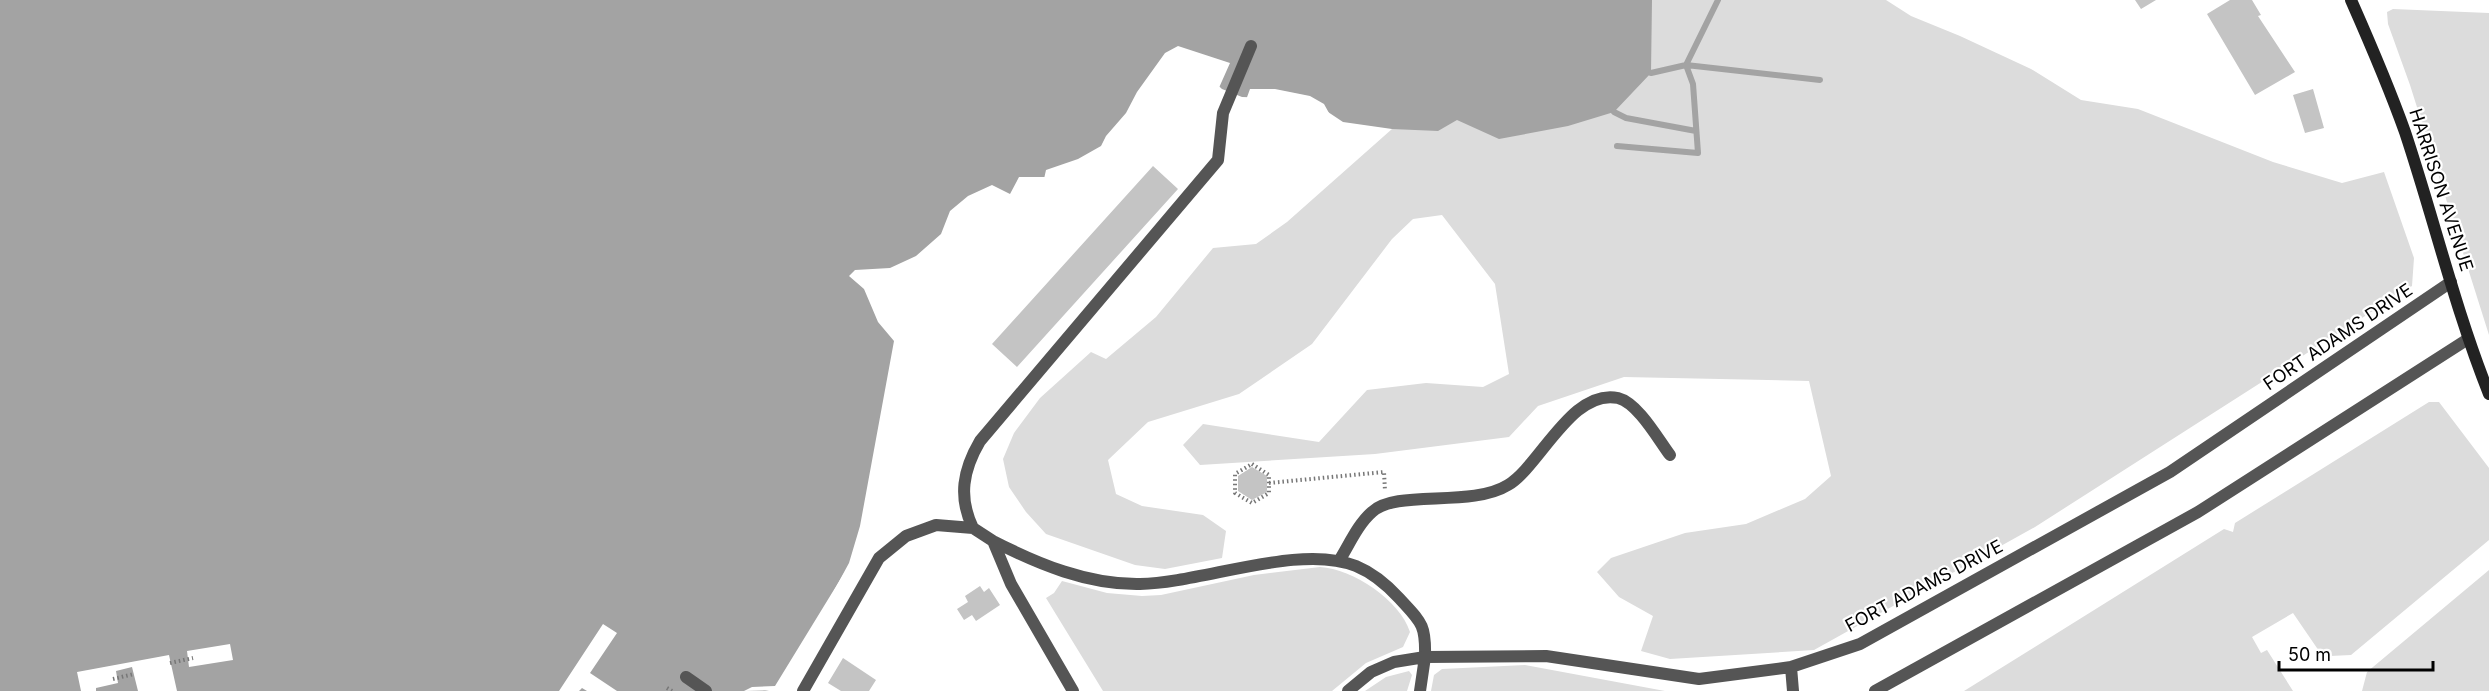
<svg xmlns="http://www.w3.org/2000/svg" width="2489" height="691" viewBox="0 0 2489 691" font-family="Inter,sans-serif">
<rect width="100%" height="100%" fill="#fff"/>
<path fill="#dcdcdc" d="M1381 0H1886L1911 16 1960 36 2031 69 2081 100 2138 109 2273 162 2342 183 2384 172 2414 258 2412 286 2035 527 1814 650 1670 659 1641 651 1653 616 1619 597 1597 572 1611 558 1685 533 1746 524 1805 499 1831 476 1809 381 1624 377 1538 406 1509 437 1375 454 1200 465 1183 445 1203 424 1319 442 1367 390 1426 383 1483 387 1509 374 1495 284 1442 215 1413 219 1392 239 1312 344 1239 394 1148 422 1108 460 1116 494 1142 506 1203 515 1226 531 1222 558 1165 569 1135 565 1046 534 1026 512 1009 487 1003 459 1014 433 1040 398 1091 352 1106 359 1156 317 1213 248 1256 244 1287 222 1392 129 1405 75Z
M2393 9 2489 13V335L2410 85 2388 24 2387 12Z
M2429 402H2439L2489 468V540L2351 655 2330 656 2319 651 2293 613 2252 637 2261 653 2267 650 2293 691H1964L2224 529 2233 532 2235 523Z
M1320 567C1353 569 1400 600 1410 632L1403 647 1366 663 1332 691H1103L1046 598 1054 593 1062 581 1107 593 1142 596 1161 595 1254 575Z
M2489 570V691H2362L2367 672Z
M1525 665 1665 691H1431L1434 675 1442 669Z
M1409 671 1412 675 1407 691H1365L1386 677Z"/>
<path fill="#a3a3a3" d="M0 0H1652L1651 73 1614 112 1568 126 1499 139 1457 120 1438 131 1392 129 1343 122 1316 104 1272 98 1242 97 1222 89 1198 67 1179 66 1109 148 1048 177H1019L1010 194 992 185 968 196 950 211 941 234 916 256 890 268 855 270 849 276 864 289 878 322 894 341 860 526 849 563 805 644 777 688 765 691H0Z"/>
<path fill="#fff" d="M1178 46 1230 63 1218 90 1196 70 1180 69 1164 95 1111 150 1050 180 1044 179 1046 170 1078 159 1101 146 1106 136 1126 113 1137 92 1165 53Z
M1250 89H1275L1310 96 1324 104 1329 113 1326 115 1314 107 1272 101 1246 100Z
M854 557 807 646 779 690 744 691 752 687 775 686Z
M603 624 617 633 590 673 617 691H587L582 688 579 691H559Z
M230 644 233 660 189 667 187 651Z
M169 655 177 691H138L132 667 116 671 118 683 96 688V691H81L77 672Z"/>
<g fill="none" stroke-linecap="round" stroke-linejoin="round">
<path stroke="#a3a3a3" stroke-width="6" d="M1651 73 1686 65 1820 80
M1614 112 1626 118 1696 131
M1617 146 1698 153 1693 84 1686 65 1718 0"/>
</g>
<path fill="#c4c4c4" d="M2135 0H2156L2141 9Z
M2230 0H2252L2261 15 2258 16 2295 72 2255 95 2207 14Z
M2313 89 2324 128 2305 133 2293 95Z
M1153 166 1178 189 1017 367 992 344Z
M1252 467 1267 476V492L1252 500 1238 491V476Z
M980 586 984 592 989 588 1000 605 976 621 972 615 964 620 957 609 968 602 965 596Z
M843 658 876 680 869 691H841L828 683Z"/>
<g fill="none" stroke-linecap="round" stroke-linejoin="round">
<path stroke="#777" stroke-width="4" stroke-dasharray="1.5 3" stroke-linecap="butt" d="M1252 464 1269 475V493L1252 503 1235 493V474Z
M1269 483 1384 472 1385 491
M170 663 193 658
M113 679 134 674
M667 688 672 691"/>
<path stroke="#555" stroke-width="12" d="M973 528C958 497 963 470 980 441L1218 160 1223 113 1251 46
M993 541C1038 564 1088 585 1140 584 1202 583 1300 543 1356 566 1373 573 1387 585 1399 598 1421 622 1426 624 1425 657
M1339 561C1349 545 1358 524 1372 512 1396 489 1471 508 1508 485 1540 466 1572 388 1618 398 1638 403 1658 439 1670 455
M686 677 706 691
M803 691 879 558 906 536 936 525 973 528 993 541 1011 584 1073 691"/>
<path stroke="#555" stroke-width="12" d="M1791 667 1793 691
M1348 691 1371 672 1394 662 1425 657 1546 656 1699 679 1791 667 1860 644 2170 472 2451 282
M1420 691 1425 657
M1875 691 2198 512 2468 339"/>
<path stroke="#222" stroke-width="12" d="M2351 0C2370 43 2389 87 2405 132 2434 219 2455 309 2489 394"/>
</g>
<g text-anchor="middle" stroke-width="4.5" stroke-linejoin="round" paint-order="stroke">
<g font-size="18" fill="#000" stroke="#fff">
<text transform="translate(2441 190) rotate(72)" y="6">HARRISON AVENUE</text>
<text transform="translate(2338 337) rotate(-34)" y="6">FORT ADAMS DRIVE</text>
<text transform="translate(1924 586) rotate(-28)" y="6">FORT ADAMS DRIVE</text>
</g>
</g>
<path d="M2279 661v9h154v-9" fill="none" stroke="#000000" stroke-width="3"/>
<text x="2288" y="661" font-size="18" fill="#000000" stroke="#ffffff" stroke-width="4.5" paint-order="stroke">50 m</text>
</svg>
